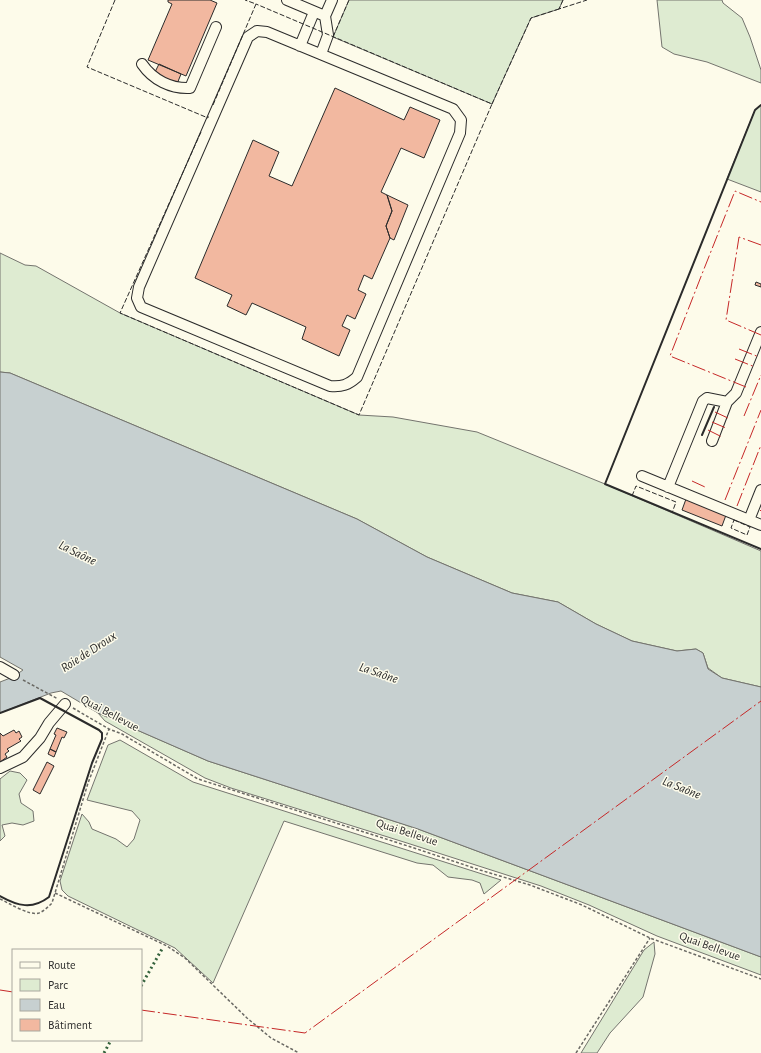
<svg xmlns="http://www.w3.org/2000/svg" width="761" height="1053" viewBox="0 0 761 1053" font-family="'Alegreya Sans',sans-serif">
<rect width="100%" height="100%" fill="#fdfbea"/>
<path fill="#deebd1" stroke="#74746e" d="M349 0H563L559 9 531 18 492 104 333 37Z
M657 0H722L723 3 742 18 750 37 761 70V83L707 62 674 54 662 47Z
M761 105V192L727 179 755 110Z
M0 253 25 265 36 266 120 313 359 415 393 417 477 432 605 484 761 551V687L722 678 708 668 703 653 696 649 677 651 632 641 596 624 558 602 512 593 427 557 357 519 10 373 0 372Z
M98 713 208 761 418 829 761 957V975L657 936 589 905 541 886 407 843 231 788 205 778 105 721Z
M120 740 193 782 501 880 484 894 480 883 472 880 448 877 433 865 417 863 284 821 213 983 175 948 68 896 62 890 60 881 82 814 89 822 92 829 116 839 127 847 134 839 140 820 132 811 87 800 108 745Z
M10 771 20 773 27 780 19 794 21 803 33 811 34 821 23 825 12 823 2 825 5 836 0 841V779Z
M654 942 655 954 643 997 610 1033 597 1053H581L644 950Z"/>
<path fill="#c7d0d0" stroke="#74746e" d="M0 372 10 373 357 519 427 557 512 593 558 602 596 624 632 641 677 651 696 649 703 653 708 669 722 678 761 687V957L418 829 208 761 98 713 61 691 51 693 0 713V682L13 677 23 670 0 657Z"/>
<path fill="#f2b8a0" stroke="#2b2b2b" d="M168 0H210L217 3 186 76 148 60 172 4 168 2Z
M159 64 181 74 177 84 154 74Z
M335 88 404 120 410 107 440 120 424 158 401 148 381 192 387 195 392 211 386 226 390 238 372 279 364 275 358 290 366 294 355 319 347 315 342 326 350 330 339 356 302 339 306 327 252 303 246 315 227 306 232 295 195 278 253 140 279 152 269 176 292 186Z
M387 195 408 205 394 240 390 238 386 226 392 211Z
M756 282 761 284V287L755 285Z
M686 499 726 515 722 526 682 510Z
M57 728 67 732 64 738 62 737 56 752 50 749 56 735 54 734Z
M14 730 16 733 19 731 22 737 19 739 21 741 7 749 9 751 5 754 7 757 0 762V733L3 736Z
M50 749 56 752 54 757 48 754Z
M47 762 54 766 40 794 33 790Z"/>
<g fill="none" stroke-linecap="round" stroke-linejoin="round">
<defs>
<path id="minor" d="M287 0 325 16
M325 16 332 0
M257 31 267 32 453 109 461 120 460 133 357 377C348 385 342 387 330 386L141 307 137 298 139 287 248 37Z
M300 46 314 12
M321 54 328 35 325 16
M142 64C153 80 171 89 190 88L216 27
M712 441 727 402
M642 476 761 525
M668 487 703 401 707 398 727 402 736 393 761 332
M749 520 761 490
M0 667 14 675
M0 768 23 757 40 738 49 723 65 704"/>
</defs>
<use href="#minor" stroke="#2b2b2b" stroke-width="12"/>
<path stroke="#6a6964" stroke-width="1.5" stroke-dasharray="3 2" stroke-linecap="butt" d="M23 680 58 699
M73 708 109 729 122 734 198 779 411 847 480 870 530 885 582 905 650 938 761 979
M55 893 167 946 185 958 247 1018 271 1038 299 1053
M0 899C9 903 29 916 39 913 44 911 48 907 52 903L88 783 109 729
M576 1053 650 938"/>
<use href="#minor" stroke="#fdfbea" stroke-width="10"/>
<path stroke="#34623c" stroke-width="3" stroke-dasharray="2 3" stroke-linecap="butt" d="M141 986 162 949
M104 1053 111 1040"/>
<path stroke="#2b2b2b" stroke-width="1" stroke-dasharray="5 2" stroke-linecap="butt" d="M115 0 87 67 208 118V116
M563 0 559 9 587 0
M333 37 349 0
M492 104 531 18 559 9
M213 105 256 4 245 0
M201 132 120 313 359 415 492 104 256 4
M632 496 636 486 676 502 672 513
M734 520 750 527 747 535 731 528Z"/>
<path stroke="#2b2b2b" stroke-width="2" d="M761 105 755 110 605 484 761 549
M702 435 714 407
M0 713 40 698 99 730 102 733V739L92 763 49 897C32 910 18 906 0 896"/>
<path stroke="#c62828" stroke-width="1" stroke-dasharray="14 3 2 3" stroke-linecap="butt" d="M761 245 739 237 726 320 761 335
M739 349 759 357
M735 359 755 367
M746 387 670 356 702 274 735 191 761 202
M715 412 730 419
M744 416 761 375
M712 422 726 428
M708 430 722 437
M692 481 705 487
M725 500 761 410
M737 506 761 445
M760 510 761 511
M0 990 13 992
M141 1010 305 1033 761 701"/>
</g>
<g text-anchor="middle" stroke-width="3" stroke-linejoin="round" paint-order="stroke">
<g font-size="12" fill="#2b2b2b" stroke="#fdfbea">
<text transform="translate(110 713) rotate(28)" y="4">Quai Bellevue</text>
<text transform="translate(407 832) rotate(18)" y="4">Quai Bellevue</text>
<text transform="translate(710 946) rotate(20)" y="4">Quai Bellevue</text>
</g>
<g font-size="13" font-style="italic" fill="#2b2b2b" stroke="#fdfbea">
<text transform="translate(78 552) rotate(26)" y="5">La Saône</text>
<text transform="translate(88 651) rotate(-33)" y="5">Roie de Droux</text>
<text transform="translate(379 672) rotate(19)" y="5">La Saône</text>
<text transform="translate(682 787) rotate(22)" y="5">La Saône</text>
</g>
</g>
<rect x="12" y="949" width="130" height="92" fill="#fdfbea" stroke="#a9a89e"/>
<rect x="20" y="962" width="20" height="6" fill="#fdfbea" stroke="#a9a89e"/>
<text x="48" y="969" font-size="12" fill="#2b2b2b">Route</text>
<rect x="20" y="979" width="20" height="12" fill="#deebd1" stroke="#a9a89e"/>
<text x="48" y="989" font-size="12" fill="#2b2b2b">Parc</text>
<rect x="20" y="999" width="20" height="12" fill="#c7d0d0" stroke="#a9a89e"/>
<text x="48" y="1009" font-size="12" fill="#2b2b2b">Eau</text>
<rect x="20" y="1019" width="20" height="12" fill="#f2b8a0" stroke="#a9a89e"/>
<text x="48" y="1029" font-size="12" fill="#2b2b2b">Bâtiment</text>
</svg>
